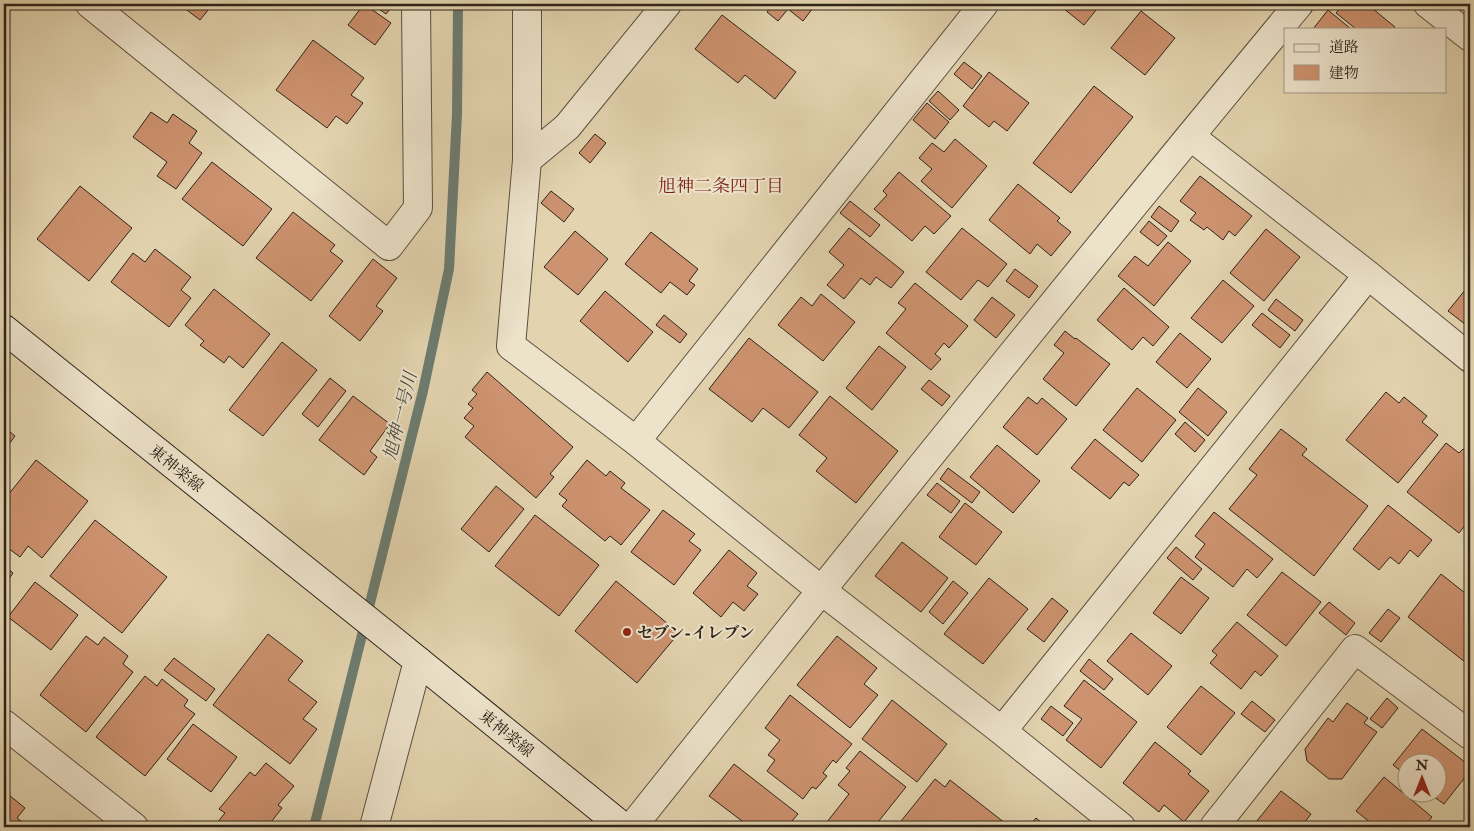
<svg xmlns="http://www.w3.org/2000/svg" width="1474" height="831" viewBox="0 0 1474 831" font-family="'IM FELL Double Pica','Noto Serif JP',serif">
<rect width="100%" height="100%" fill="#e3d4af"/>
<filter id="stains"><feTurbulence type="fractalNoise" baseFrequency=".004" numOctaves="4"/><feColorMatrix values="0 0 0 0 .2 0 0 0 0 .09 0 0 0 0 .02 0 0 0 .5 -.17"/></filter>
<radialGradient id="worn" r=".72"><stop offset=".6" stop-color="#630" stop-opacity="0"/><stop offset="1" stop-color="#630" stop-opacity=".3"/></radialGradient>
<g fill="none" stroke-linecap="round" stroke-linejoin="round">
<path stroke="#6c7d71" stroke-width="10" d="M314 827 423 391 449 269 457 114 458 4"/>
</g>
<path fill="#cd926f" stroke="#2e241b" d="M179 4H213L200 20Z
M364 4 391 23 375 45 348 25Z
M372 4H394L386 14Z
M773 4H816L803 21 788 9 778 21 767 12Z
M1058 4H1101L1084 25Z
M1343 4H1367L1395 27 1394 29H1356L1336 13Z
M1328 10 1351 29H1313Z
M1141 11 1175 38 1145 75 1111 48Z
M722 15 796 72 775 99 745 75 738 83 695 49Z
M313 40 364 78 351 95 363 103 347 124 336 116 327 128 276 90Z
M964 62 982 76 972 89 954 74Z
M989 72 1029 103 1007 131 994 121 989 127 963 106Z
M1094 86 1133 117 1071 193 1033 163Z
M938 91 959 110 950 120 929 101Z
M927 103 949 122 935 139 913 120Z
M151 112 167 123 173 114 197 131 189 143 202 153 176 189 157 176 167 162 133 137Z
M595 134 606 143 590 163 579 153Z
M955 139 987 166 952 208 921 181 932 169 919 158 932 143 944 152Z
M212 162 272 209 243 246 182 199Z
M899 172 951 216 934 234 925 226 912 241 874 209 887 195 883 191Z
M1200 176 1252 216 1235 236 1229 231 1223 240 1207 227 1204 230 1190 220 1196 213 1180 201Z
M1018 184 1060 218 1057 221 1071 232 1051 256 1037 244 1030 254 989 220Z
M80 186 132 228 89 281 37 239Z
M551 191 574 209 564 222 541 203Z
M850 201 880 225 870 237 840 213Z
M1159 206 1179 221 1171 232 1151 217Z
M293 212 335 245 330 251 343 261 311 301 256 258Z
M1149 221 1167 236 1158 246 1140 232Z
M849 228 904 272 891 288 876 277 870 285 861 278 844 299 827 285 844 265 829 252Z
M962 228 1007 264 988 287 978 280 961 300 926 272Z
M1266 229 1300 257 1264 301 1230 273Z
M575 231 608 259 578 295 544 267Z
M651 232 698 269 689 281 695 285 687 295 670 282 661 293 625 264Z
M1168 242 1191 261 1154 306 1118 276 1135 256 1148 266Z
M155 249 191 277 181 290 191 298 169 327 111 282 133 253 145 262Z
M373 259 397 278 376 306 383 311 360 341 329 316Z
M1015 269 1038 286 1029 298 1006 281Z
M1223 280 1254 306 1222 343 1191 318Z
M915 283 968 326 949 348 944 343 935 354 941 359 931 370 886 333 906 309 898 303Z
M1124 288 1169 327 1153 346 1143 337 1132 350 1097 320Z
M214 289 270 334 243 368 229 356 224 363 200 345 204 341 185 325Z
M1466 289 1470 293V328L1448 311Z
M605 291 653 332 628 362 580 321Z
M821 294 855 322 823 361 778 325 801 297 812 306Z
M992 297 1015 315 996 338 974 320Z
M1276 299 1303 320 1295 331 1268 310Z
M1262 313 1290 335 1280 348 1252 325Z
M664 315 687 334 680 343 656 325Z
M1065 331 1075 339 1076 338 1110 364 1076 406 1043 379 1064 353 1054 345Z
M1180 333 1211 359 1187 388 1156 362Z
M749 338 818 392 789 428 763 408 752 422 709 389Z
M282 342 317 370 263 436 229 410Z
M879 346 906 367 872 410 846 388Z
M487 372 573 447 550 474 554 477 536 498 465 437 474 426 464 418 473 408 468 404 477 394 472 390Z
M330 378 346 391 318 427 302 414Z
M929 380 950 396 942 406 921 389Z
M1137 388 1176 420 1142 462 1103 430Z
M1198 388 1227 412 1208 436 1179 412Z
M1386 392 1399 403 1404 397 1427 416 1422 422 1438 435 1398 483 1346 440Z
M353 396 390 424 370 451 377 457 364 475 319 440Z
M830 396 898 451 856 503 816 471 827 458 799 435Z
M1028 397 1037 404 1042 398 1067 419 1037 455 1003 427Z
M1185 422 1205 440 1195 452 1175 434Z
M4 427 15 436 4 451Z
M1281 429 1307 449 1302 455 1368 506 1314 576 1229 509 1257 475 1249 469Z
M1095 439 1139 475 1129 486 1124 482 1110 499 1071 468Z
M1446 443 1459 453 1463 449 1470 454V519L1459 533 1407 492Z
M997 445 1040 481 1013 513 970 477Z
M36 460 88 501 42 558 28 546 20 557 4 545V500Z
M587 460 606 476 610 471 625 483 621 488 650 510 621 545 610 536 605 541 562 506 567 500 559 494Z
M948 468 980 492 972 503 940 479Z
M937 483 960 501 951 513 927 495Z
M496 486 524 509 489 552 461 529Z
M965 503 1002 532 976 565 939 537Z
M1388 505 1432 540 1418 557 1410 550 1399 564 1390 557 1379 570 1353 549Z
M663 510 695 534 689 541 701 550 674 585 631 552Z
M1214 512 1273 559 1257 578 1247 569 1233 587 1195 557 1205 544 1195 536Z
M535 515 599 565 559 616 495 566Z
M95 520 167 577 122 633 50 576Z
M902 542 948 578 921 612 875 576Z
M1176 547 1202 569 1193 580 1167 558Z
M729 550 757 573 747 586 758 594 744 611 733 602 721 617 693 593Z
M4 565 13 573 4 586Z
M1282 572 1321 602 1286 646 1247 615Z
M1441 574 1470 597V666L1408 617Z
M1181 577 1209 598 1181 634 1153 613Z
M989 578 1028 609 983 664 944 634Z
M616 581 679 633 637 683 575 631Z
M953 581 968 593 943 624 929 612Z
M35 582 78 615 51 650 8 617Z
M1052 598 1068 611 1044 642 1027 629Z
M1329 602 1355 623 1346 635 1319 613Z
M1388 609 1400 618 1381 642 1369 633Z
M1237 622 1278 656 1261 676 1255 671 1241 689 1210 663 1217 655 1212 651Z
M1131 633 1172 666 1148 695 1107 661Z
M268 634 303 661 288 680 317 702 303 719 317 729 290 764 213 705Z
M86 636 98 645 104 637 128 656 123 664 133 672 86 732 40 695Z
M837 636 877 668 864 684 878 695 850 728 797 685Z
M174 658 215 689 206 701 164 670Z
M1089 659 1113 679 1104 690 1080 671Z
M145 676 157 686 162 679 188 700 184 706 195 714 145 776 96 737Z
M1084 680 1137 722 1101 768 1066 740 1082 719 1064 706Z
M1201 686 1235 713 1201 755 1167 727Z
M790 695 852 744 836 763 833 760 823 773 827 776 816 789 812 787 803 799 767 771 775 760 768 755 780 740 765 728Z
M1387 698 1398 708 1382 728 1370 719Z
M892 700 947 744 917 782 862 739Z
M1252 701 1275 720 1265 732 1241 714Z
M1347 703 1368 718 1364 723 1377 732 1342 779H1329L1307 761 1305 749 1328 718 1333 722Z
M1051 706 1073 723 1063 736 1041 719Z
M193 724 237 757 211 792 167 759Z
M1422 729 1470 766V771L1444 804 1430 794H1436V764H1406V775L1393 765Z
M1155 742 1191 771 1188 774 1209 791 1184 822 1164 805 1159 812 1123 783Z
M860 751 906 787 874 827H823L849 794 838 785 850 771 846 768Z
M266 763 294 786 278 805 282 808 271 822 277 827H214L225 813 219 809 250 772 255 776Z
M734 764 798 814 787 827H750L709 796Z
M1384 777 1432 817 1424 827H1376L1356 811Z
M935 779 945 787 950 780 1010 827H899L897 826Z
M4 791 25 808 17 818 25 824 22 827H4Z
M1281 791 1311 814 1301 827H1252Z
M1036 818 1047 827H1028Z"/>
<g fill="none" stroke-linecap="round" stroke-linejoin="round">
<defs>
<path id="minor" d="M90 4 389 246 418 208 416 4
M527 4V160L511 346 636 441 821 590 1002 731 1121 827
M1190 136 1368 275 1470 358
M527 160 567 127 667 4
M636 441 984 4
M4 724 134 827
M1002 731 1368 275
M374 827 418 661
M632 827C852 551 1074 276 1299 4
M1214 827 1355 649 1470 735"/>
<path id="tertiary" d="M1428 4 1470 37"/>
<path id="secondary" d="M4 329 391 639 623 827"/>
</defs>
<use href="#minor" stroke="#5b5040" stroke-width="30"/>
<use href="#tertiary" stroke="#5b5040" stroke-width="30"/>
<use href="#secondary" stroke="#2e241b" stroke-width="30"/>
<use href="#minor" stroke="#ede3cb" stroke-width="28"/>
<use href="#tertiary" stroke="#ede3cb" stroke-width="28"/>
<use href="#secondary" stroke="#ede3cb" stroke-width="28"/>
</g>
<circle fill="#8f2418" stroke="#ede3cb" stroke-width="2" cx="627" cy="632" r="5"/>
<g text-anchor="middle" stroke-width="4" stroke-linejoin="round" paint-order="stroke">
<g font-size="16" fill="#2e241b" stroke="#ede3cb">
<text transform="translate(177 468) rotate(39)" y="6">東神楽線</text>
<text transform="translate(507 733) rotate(39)" y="6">東神楽線</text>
</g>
<g font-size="16" font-weight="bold" fill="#2e241b" stroke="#ede3cb" text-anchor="start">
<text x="637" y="638">セブン-イレブン</text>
</g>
<g font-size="18" fill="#7a1f14" stroke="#ede3cb">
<text x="721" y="192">旭神二条四丁目</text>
</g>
<g font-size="18" font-style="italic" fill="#48493f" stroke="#ede3cb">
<text transform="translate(400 416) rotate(-76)" y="6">旭神一号川</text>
</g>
</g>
<rect width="1474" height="831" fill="none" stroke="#e3d4af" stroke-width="20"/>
<rect x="5" y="5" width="1464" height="821" fill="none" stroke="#2e241b" stroke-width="2.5"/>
<rect x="10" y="10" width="1454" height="811" fill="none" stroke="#2e241b"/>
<rect x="1284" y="28" width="162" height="65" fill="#ede3cb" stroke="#a19785"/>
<rect x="1294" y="44" width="25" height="8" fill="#ede3cb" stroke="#a19785"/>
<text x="1329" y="52" font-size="15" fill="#2e241b">道路</text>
<rect x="1294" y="65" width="25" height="15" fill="#cd926f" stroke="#a19785"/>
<text x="1329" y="78" font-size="15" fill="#2e241b">建物</text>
<g transform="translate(1422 778)"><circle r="24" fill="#ede3cb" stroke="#a19785"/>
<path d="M0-4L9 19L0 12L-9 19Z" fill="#8f2418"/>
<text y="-8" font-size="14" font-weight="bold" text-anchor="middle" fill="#2e241b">N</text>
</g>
<rect width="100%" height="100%" filter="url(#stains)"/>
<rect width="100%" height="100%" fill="url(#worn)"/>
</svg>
